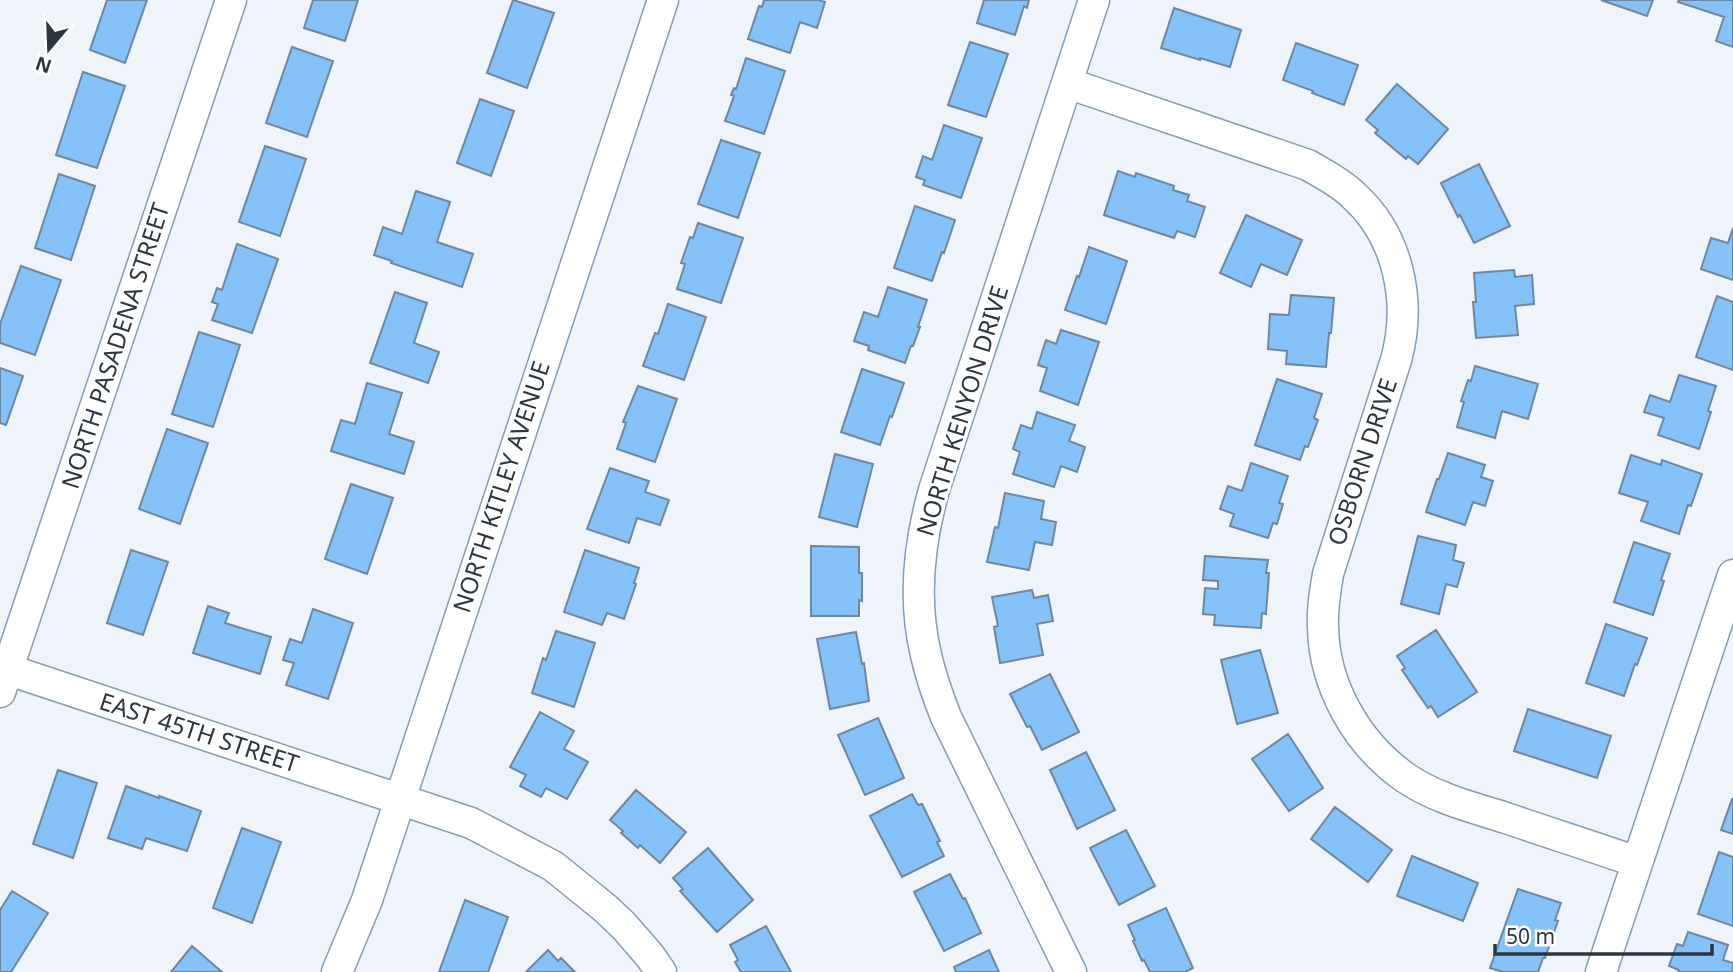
<svg xmlns="http://www.w3.org/2000/svg" width="1733" height="972" viewBox="0 0 1733 972" font-family="'Noto Sans',sans-serif">
<rect width="100%" height="100%" fill="#eef4fa"/>
<path fill="#86c2fa" stroke="#6d87a0" stroke-width="2" d="M107 0H147L125 63 90 50Z
M313 0H358L345 41 304 28Z
M513 0 554 13 527 88 487 73Z
M764 0H818L825 2 817 28 800 22 790 53 748 39 759 6 762 7Z
M984 0H1029L1027 8 1024 6 1015 35 977 23Z
M1601 0H1653L1647 16Z
M1679 0H1733V47L1716 41 1724 17 1678 2Z
M1174 8 1241 30 1230 67 1200 58V60L1161 48Z
M970 42 1008 54 986 117 948 105Z
M1296 43 1358 65 1344 105 1312 93 1313 91 1283 80Z
M292 47 333 61 307 137 266 123Z
M746 58 785 71 764 134 725 121 734 96 731 95 734 88 736 89Z
M83 72 125 86 97 168 56 155Z
M1397 84 1448 129 1418 164 1408 156 1406 159 1375 133 1378 130 1366 120Z
M480 99 514 111 491 176 457 163Z
M944 125 982 138 961 198 923 185 925 180 916 177 923 156 932 160Z
M721 140 760 153 738 218 698 204Z
M265 146 306 159 280 236 239 222Z
M1479 164 1510 226 1474 243 1460 215 1458 217 1441 183Z
M1118 171 1135 177 1136 173 1174 186 1173 190 1189 195 1187 201 1205 207 1195 237 1177 231 1174 238 1104 215Z
M59 174 95 186 71 260 35 248Z
M416 191 450 202 437 242 473 254 462 287 391 263 392 261 374 255 383 227 402 234Z
M915 206 955 220 944 253 942 252 932 281 894 268Z
M1246 215 1302 240 1287 275 1261 264 1251 287 1220 273Z
M698 223 743 238 721 303 677 289 685 264 681 263 690 237 693 238Z
M1733 228V280L1701 269 1711 238 1728 243Z
M237 244 278 259 252 333 212 320 218 304 212 302 217 288 222 290Z
M1089 247 1127 261 1106 324 1065 310 1077 276 1079 277Z
M21 266 61 280 35 355 0 343V324Z
M1514 270 1515 277 1532 275 1534 304 1515 306 1518 335 1476 338 1473 302H1476L1474 273Z
M888 287 927 300 918 327H920L913 346H911L905 363 868 350 869 346 854 341 864 312 878 317Z
M395 292 427 303 414 343 439 352 428 383 370 363Z
M1291 295 1334 298 1331 333H1329L1326 367 1286 364 1287 351 1268 349 1270 314 1289 315Z
M1717 296 1733 302V370L1696 357Z
M668 304 706 317 684 380 643 366 655 333 658 334Z
M1061 330 1099 342 1078 405 1040 391 1047 368 1038 365 1046 340 1056 344Z
M199 332 240 345 213 427 172 414Z
M1475 366 1538 384 1528 419 1502 411 1495 438 1457 427 1464 402 1461 401 1468 380 1471 381Z
M0 368 23 376 6 425 0 423Z
M862 369 904 383 892 417 890 416 880 445 841 432Z
M1679 375 1716 386 1708 411 1711 412 1699 449 1658 435 1664 418 1644 412 1650 395 1670 402Z
M1277 379 1322 394 1314 418 1318 420 1308 447 1305 446 1300 460 1255 445Z
M367 383 402 393 389 434 414 442 404 474 331 451 341 420 355 424Z
M638 386 677 399 655 462 617 449 626 423 623 422Z
M1037 412 1075 425 1069 441 1085 447 1077 472 1061 466 1054 487 1013 474 1020 452 1013 449 1021 425 1032 429Z
M167 429 208 443 180 524 139 509Z
M1448 453 1485 465 1481 477 1493 481 1485 506 1473 502 1465 525 1426 512 1437 479H1439Z
M835 454 873 464 857 527 819 517Z
M1631 455 1661 465 1662 460 1702 474 1691 506 1688 505 1679 534 1641 521 1648 502 1619 493Z
M1251 463 1288 476 1279 503 1283 504 1277 524 1273 523 1268 538 1230 526 1234 514 1220 509 1228 486 1242 491Z
M610 468 649 481 645 492 669 500 660 525 637 518 629 543 587 529Z
M351 484 393 498 367 574 325 559Z
M1005 493 1044 501 1041 519 1056 522 1052 545 1035 542 1029 570 987 562 995 527 998 528Z
M1418 536 1456 545 1453 560 1464 563 1457 587 1446 584 1439 614 1401 604Z
M1634 542 1670 554 1661 580 1664 581 1653 615 1614 602Z
M811 546 859 547V573H862V601L859 600V616H811Z
M131 550 168 562 143 635 107 623Z
M585 550 639 568 634 583 636 584 624 619 607 613 602 625 564 612Z
M1205 556 1268 560 1266 573H1269L1266 614 1262 613 1261 628 1214 625 1215 615 1203 614 1205 588 1218 589V581L1203 580Z
M1032 590 1034 598 1048 595 1053 621 1037 624 1043 655 1000 663 994 627 998 626 992 597Z
M208 606 229 613 225 623 271 637 260 674 193 653Z
M313 609 353 623 328 699 286 685 294 663 283 660 290 639 302 643Z
M1606 624 1647 638 1637 665 1635 664 1624 696 1586 683Z
M1436 630 1477 692 1438 717 1431 706 1428 708 1402 670 1405 668 1397 656Z
M556 631 595 643 574 707 532 693 543 658 546 660Z
M856 632 862 664 864 663 869 701 830 709 817 639Z
M1260 650 1278 713 1237 724 1221 660Z
M1050 674 1079 732 1042 750 1030 726 1027 727 1010 694Z
M1528 709 1611 736 1597 778 1514 751Z
M540 712 574 731 564 749 588 762 567 799 546 788 541 797 520 786 526 775 510 767Z
M878 718 904 778 865 795 838 735Z
M1288 734 1323 788 1289 811 1252 759Z
M1086 752 1115 810 1077 829 1050 770Z
M58 770 97 783 73 858 33 844Z
M126 786 159 798V796L201 811 187 851 146 838 142 849 108 838Z
M636 790 686 832 660 863 640 845 638 848 621 833 623 831 610 820Z
M912 794 918 805 922 804 940 841 937 842 944 856 902 877 870 816Z
M1732 799H1733V834L1721 830Z
M1335 807 1392 850 1368 882 1311 839Z
M242 828 281 842 252 923 213 908Z
M1126 830 1155 886 1119 905 1090 848Z
M708 848 753 900 717 932 680 891 683 889 673 878Z
M1719 852 1733 857V926L1698 914Z
M1412 856 1478 883 1463 921 1397 896Z
M950 874 963 899 965 898 981 933 944 951 914 892Z
M1518 889 1561 903 1555 920 1558 921 1545 958H1543L1538 972H1503L1490 968Z
M12 891 48 913 11 972H0V910Z
M465 900 508 917 488 972H439Z
M1166 908 1193 968 1185 972H1150L1144 960 1142 961 1133 941 1135 940 1128 925Z
M766 926 791 972H741L735 962 738 960 730 945Z
M1688 932 1728 945 1723 960 1733 963V972H1678L1679 970 1669 966 1677 944 1683 946Z
M192 946 222 972H171Z
M548 950 558 961 561 958 575 972H526Z
M989 950 999 972H956L954 967Z"/>
<g fill="none" stroke-linecap="round" stroke-linejoin="round">
<defs>
<path id="street" d="M1067 83 1308 165C1323 174 1340 182 1353 195 1399 236 1412 302 1396 360L1328 574C1325 592 1322 609 1323 627 1324 685 1356 742 1403 776 1434 798 1471 807 1506 818 1550 833 1594 847 1637 862
M0 667 471 823 553 866 605 908 624 926 650 956 661 972
M0 692 231 0
M337 972 367 900 663 0
M1071 972 946 717C938 697 931 677 926 655 913 601 919 543 934 490L1094 0
M1601 972 1733 575"/>
</defs>
<use href="#street" stroke="#829db7" stroke-width="33"/>
<use href="#street" stroke="#fff" stroke-width="30"/>
</g>
<g text-anchor="middle" stroke-width="6" stroke-linejoin="round" paint-order="stroke">
<g font-size="24" fill="#2b3641" stroke="#fff">
<text transform="translate(116 346) rotate(-72)" y="8">NORTH PASADENA STREET</text>
<text transform="translate(963 411) rotate(-73)" y="8">NORTH KENYON DRIVE</text>
<text transform="translate(1363 462) rotate(-72)" y="8">OSBORN DRIVE</text>
<text transform="translate(502 487) rotate(-72)" y="8">NORTH KITLEY AVENUE</text>
<text transform="translate(199 733) rotate(18)" y="8">EAST 45TH STREET</text>
</g>
</g>
<g transform="translate(49 49) rotate(199)" stroke="#ffffff" stroke-width="5" paint-order="stroke">
<path d="M0-5L12 26L0 18L-12 26Z" fill="#2b3641"/>
<text y="-10" font-size="19" font-weight="bold" text-anchor="middle" fill="#2b3641">N</text>
</g>
<path d="M1495 944v10h217v-10" fill="none" stroke="#2b3641" stroke-width="3.5"/>
<text x="1506" y="944" font-size="21" fill="#2b3641" stroke="#ffffff" stroke-width="5" paint-order="stroke">50 m</text>
</svg>
